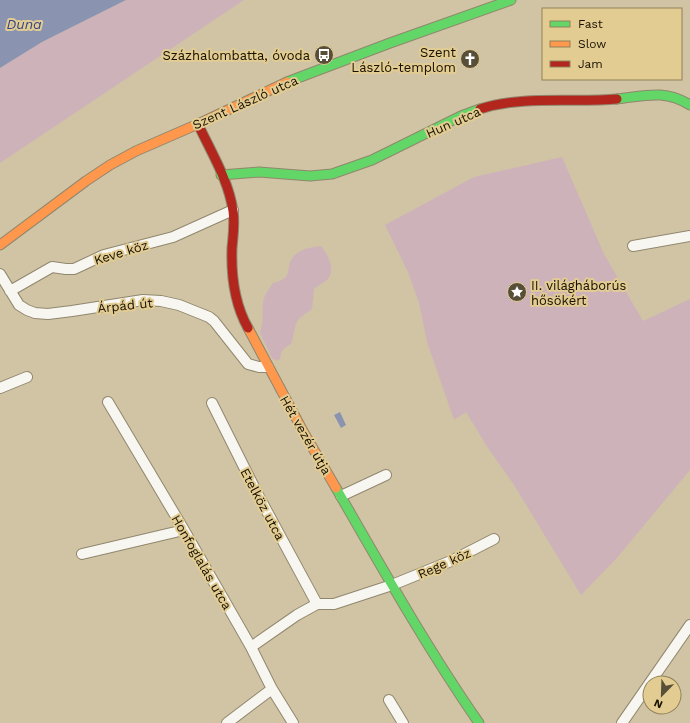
<svg xmlns="http://www.w3.org/2000/svg" width="690" height="723" viewBox="0 0 690 723" font-family="'Work Sans',sans-serif">
<rect width="100%" height="100%" fill="#d0c4a4"/>
<path fill="#ceb2b9" d="M126 0H244L0 163V68L42 42Z
M562 157 604 254 643 321 690 299V470L616 559 581 595 514 485 488 448 466 412 454 420 427 342 419 303 408 272 385 225 474 177Z
M321 246C329 256 338 274 324 282 320 285 317 286 314 289L312 309C308 312 302 316 299 319 294 324 294 337 291 344 284 348 281 350 280 359L277 361 272 358 260 333C264 320 262 315 263 303 264 295 269 289 273 283 295 278 284 269 293 257 299 249 312 247 321 246Z"/>
<path fill="#8a94b1" d="M0 0H126L42 42 0 68Z
M340 412 346 425 341 428 334 415Z"/>
<g fill="none" stroke-linecap="round" stroke-linejoin="round">
<defs>
<path id="street" d="M633 246 690 236
M0 274 19 305 27 310 35 313 48 314 72 311 143 300 161 301 179 305 209 317 214 321 248 364 259 367H268
M10 291 52 267 66 269H74L104 255 173 237 233 210
M0 388 27 377
M108 402 184 530 251 647 272 689 293 723
M212 403 257 493 317 604
M341 496 386 475
M82 554 184 530
M251 647 297 615 317 604H334L392 585 451 561 494 539
M389 700 403 723
M227 723 272 689
M622 723 690 625"/>
<path id="fast" d="M287 82 390 43 511 0
M617 99C645 96 664 89 690 105
M221 175 259 172 310 176 332 174 372 160 461 116 480 109
M336 488C382 568 427 648 479 723"/>
<path id="slow" d="M0 245 86 181 110 165 136 151 198 124 287 82
M248 328 304 433 336 488"/>
<path id="jam" d="M480 109C524 95 571 103 617 99
M198 124C211 152 229 181 233 211 235 224 233 236 232 248 231 276 234 303 248 328"/>
</defs>
<use href="#street" stroke="#90876e" stroke-width="12"/>
<use href="#fast" stroke="#90876e" stroke-width="11"/>
<use href="#slow" stroke="#90876e" stroke-width="11"/>
<use href="#jam" stroke="#90876e" stroke-width="11"/>
<use href="#street" stroke="#f8f6f1" stroke-width="10"/>
<use href="#fast" stroke="#63d668" stroke-width="9"/>
<use href="#slow" stroke="#ff974d" stroke-width="9"/>
<use href="#jam" stroke="#b3261e" stroke-width="9"/>
</g>
<defs>
<symbol id="bus-disc" viewBox="-11 -11 22 22"><circle r="9.5" fill="#584f39" stroke="#e2cc92"/><path d="M-5-6H5V4H4V6H2V4H-2V6H-4V4H-5ZM-3.5-4V0h7V-4ZM-3.5 1.2v1.5H-2V1.2ZM2 1.2v1.5H3.5V1.2Z" fill="#fff"/></symbol>
<symbol id="church-disc" viewBox="-11 -11 22 22"><circle r="9.5" fill="#584f39" stroke="#e2cc92"/><path d="M-1.2-6h2.4v3.5h3.3v2.4h-3.3V6h-2.4V-.1h-3.3v-2.4h3.3Z" fill="#fff"/></symbol>
<symbol id="sight-disc" viewBox="-11 -11 22 22"><circle r="9.5" fill="#584f39" stroke="#e2cc92"/><path d="M0-6L1.8-2.2L6-1.7L2.9 1.2L3.7 5.4L0 3.3L-3.7 5.4L-2.9 1.2L-6-1.7L-1.8-2.2Z" fill="#fff"/></symbol>
</defs>
<g fill-rule="evenodd">
<use href="#bus-disc" x="313" y="44" width="22" height="22"/>
<use href="#church-disc" x="459" y="48" width="22" height="22"/>
<use href="#sight-disc" x="506" y="281" width="22" height="22"/>
</g>
<g text-anchor="middle" stroke-width="4" stroke-linejoin="round" paint-order="stroke">
<g font-size="13" fill="#181000" stroke="#e2cc92" text-anchor="end">
<text x="456" y="57">Szent<tspan x="456" dy="15">László-templom</tspan></text>
<text x="310" y="60">Százhalombatta, óvoda</text>
<text x="531" y="290" text-anchor="start">II. világháborús<tspan x="531" dy="15">hősökért</tspan></text>
</g>
<g font-size="13" fill="#181000" stroke="#e2cc92">
<text transform="translate(245 102) rotate(-24)" y="5">Szent László utca</text>
<text transform="translate(453 122) rotate(-24)" y="5">Hun utca</text>
<text transform="translate(121 252) rotate(-17)" y="5">Keve köz</text>
<text transform="translate(125 305) rotate(-6)" y="5">Árpád út</text>
<text transform="translate(306 435) rotate(60)" y="5">Hét vezér útja</text>
<text transform="translate(263 504) rotate(62)" y="5">Etelköz utca</text>
<text transform="translate(202 562) rotate(60)" y="5">Honfoglalás utca</text>
<text transform="translate(444 563) rotate(-24)" y="5">Rege köz</text>
</g>
<g font-size="14" font-style="italic" fill="#32448a" stroke="#e2cc92">
<text x="24" y="29">Duna</text>
</g>
</g>
<rect x="542" y="8" width="140" height="72" fill="#e2cc92" stroke="#918158"/>
<rect x="550" y="21" width="20" height="6" fill="#63d668" stroke="#918158"/>
<text x="578" y="28" font-size="12" fill="#181000">Fast</text>
<rect x="550" y="41" width="20" height="6" fill="#ff974d" stroke="#918158"/>
<text x="578" y="48" font-size="12" fill="#181000">Slow</text>
<rect x="550" y="61" width="20" height="6" fill="#b3261e" stroke="#918158"/>
<text x="578" y="68" font-size="12" fill="#181000">Jam</text>
<g transform="translate(662 695) rotate(203)"><circle r="19" fill="#e2cc92" stroke="#918158"/>
<path d="M0-3L7 15L0 10L-7 15Z" fill="#584f39"/>
<text y="-6" font-size="11" font-weight="bold" text-anchor="middle" fill="#181000">N</text>
</g>
</svg>
